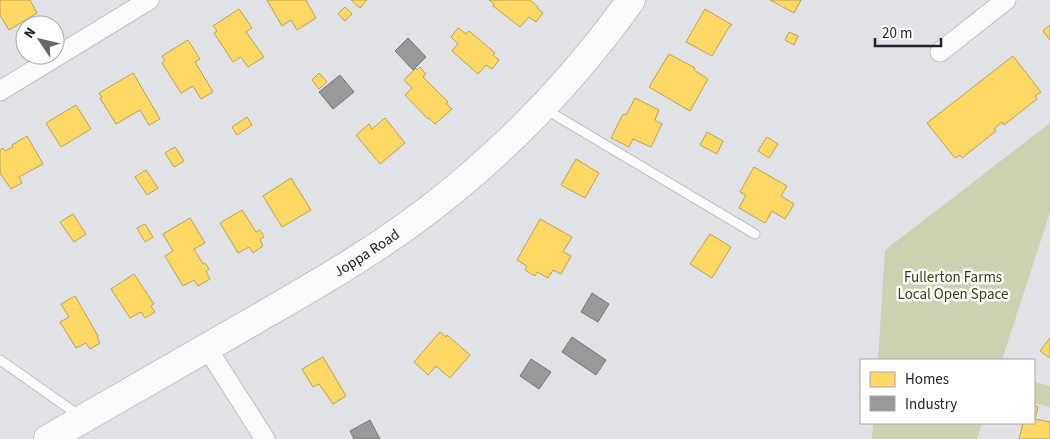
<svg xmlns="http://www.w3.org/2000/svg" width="1050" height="439" viewBox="0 0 1050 439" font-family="'Source Sans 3',sans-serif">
<rect width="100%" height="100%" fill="#e1e2e6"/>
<path fill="#ccd1af" d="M1050 123V212L1002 360H878L885 250Z
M1034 382 1050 386V407L1034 403Z
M873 423H982L977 439H872Z"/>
<path fill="#ffd966" stroke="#bda353" d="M0 0H30L37 13 9 30 0 15Z
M267 0H306L316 18 297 30 291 20 282 26Z
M351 0H367L360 8Z
M489 0H530L538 7 537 8 543 13 536 22 529 17 520 27 493 6 494 4Z
M770 0H801L794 13Z
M345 7 352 14 345 21 338 14Z
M239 9 252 28 246 32 264 57 248 67 241 57 233 62 214 33 217 31 213 26Z
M705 9 732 25 729 27 712 56 686 42Z
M1050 25V40L1043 31Z
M458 28 466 34 469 31 495 53 493 55 499 60 492 69 486 65 478 74 452 51 458 44 451 37Z
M789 32 798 36 794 45 785 40Z
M188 40 200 59 195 62 213 92 201 99 193 86 181 93 162 63 165 61 162 56Z
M669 54 695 68 694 70 708 79 690 111 649 87Z
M1013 56 1041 92 1035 96 1037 99 1004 125 1002 122 994 129 996 131 962 158 960 155 955 158 927 123Z
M420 67 426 74 423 77 448 102 446 103 452 109 435 124 429 118 428 119 405 95 412 88 404 80 416 68 417 70Z
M133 73 160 119 149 125 140 110 116 124 100 98 102 97 99 93Z
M319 73 327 82 319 89 312 80Z
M635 98 659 110 655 120 662 124 651 147 633 139 629 147 611 138 623 114 626 115Z
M76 105 91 129 61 147 46 123Z
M247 117 252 125 237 135 232 127Z
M385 118 405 143 380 164 356 135 369 124 372 129Z
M707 132 723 141 717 154 700 145Z
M27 136 43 164 19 177 22 183 11 189 0 173V150L3 148 5 151 13 147 12 145Z
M767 137 778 144 769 158 758 151Z
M175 147 184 161 174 167 165 153Z
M576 159 599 173 585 198 561 185Z
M754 167 787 186 781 196 794 204 785 219 772 211 765 223 739 208 746 195 740 192Z
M146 170 158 188 147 195 135 177Z
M291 178 311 210 282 227 263 196Z
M242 210 256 232 260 230 264 237 260 239 263 246 253 253 249 247 238 253 220 223Z
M73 214 86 234 74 242 60 222Z
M190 218 205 243 194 249 203 264 205 263 209 269 206 271 210 279 198 286 194 280 183 286 165 256 173 251 163 234Z
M540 219 572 237 563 252 571 256 561 274 553 270 548 278 537 272 535 276 525 270 527 266 517 260Z
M145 224 153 237 145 242 137 228Z
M710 234 731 247 712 278 690 264Z
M134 274 154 304 151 306 155 312 145 318 141 312 130 318 111 289Z
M75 296 98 336 97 337 100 343 90 349 86 343 76 348 60 322 69 317 61 304Z
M440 332 446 337 447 335 470 355 450 378 436 366 428 375 414 362Z
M1050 338V358L1040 351Z
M323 357 346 396 333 404 319 384 313 387 302 369Z
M1034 405 1038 407 1035 419 1050 422V439H1019L1023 423H1034Z"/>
<path fill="#999" stroke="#767677" d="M408 38 426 57 413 70 395 51Z
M340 75 354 92 333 109 319 92Z
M592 293 609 304 598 322 581 312Z
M572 337 606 360 596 375 562 352Z
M531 359 551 372 539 389 520 376Z
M370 420 380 439H354L350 431Z"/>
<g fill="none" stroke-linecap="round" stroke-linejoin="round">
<defs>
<path id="service" d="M545 109 755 234
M0 360 80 416"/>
<path id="minor" d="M940 52 1006 0
M0 91 149 0
M207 348 265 439"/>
<g id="primary">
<path id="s1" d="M48 439C117 399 186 360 255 320 317 284 379 249 436 204 510 146 576 77 631 0"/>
</g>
</defs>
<use href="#service" stroke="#bfc0c4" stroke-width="11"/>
<use href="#minor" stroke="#bfc0c4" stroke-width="21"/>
<use href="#primary" stroke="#bfc0c4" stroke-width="30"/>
<use href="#service" stroke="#fafbfb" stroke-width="9"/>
<use href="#minor" stroke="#fafbfb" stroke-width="19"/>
<use href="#primary" stroke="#fafbfb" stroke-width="28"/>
</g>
<g text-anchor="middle" stroke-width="5" stroke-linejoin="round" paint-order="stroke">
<g font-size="15" fill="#232427" stroke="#fff">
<text dy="5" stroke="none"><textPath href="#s1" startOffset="369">Joppa Road</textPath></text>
</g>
<g font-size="15" fill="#383c15" stroke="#fff">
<text x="953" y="282">Fullerton Farms<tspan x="953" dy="17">Local Open Space</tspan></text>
</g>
</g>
<rect x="860" y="359" width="175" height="65" fill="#ffffff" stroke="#a7a7a9"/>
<rect x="870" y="372" width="25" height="15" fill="#ffd966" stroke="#a7a7a9"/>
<text x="905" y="384" font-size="15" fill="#232427">Homes</text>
<rect x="870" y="396" width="25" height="15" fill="#999999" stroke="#a7a7a9"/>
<text x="905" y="409" font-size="15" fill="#232427">Industry</text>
<g transform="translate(40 40) rotate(305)"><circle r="24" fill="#ffffff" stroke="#a7a7a9"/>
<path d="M0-4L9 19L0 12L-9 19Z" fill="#66666a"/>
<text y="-8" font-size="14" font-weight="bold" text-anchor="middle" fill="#232427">N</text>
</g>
<path d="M875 38v8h66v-8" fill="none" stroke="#232427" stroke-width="2.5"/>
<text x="882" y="38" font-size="15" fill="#232427" stroke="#ffffff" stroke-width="4" paint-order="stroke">20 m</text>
</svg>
